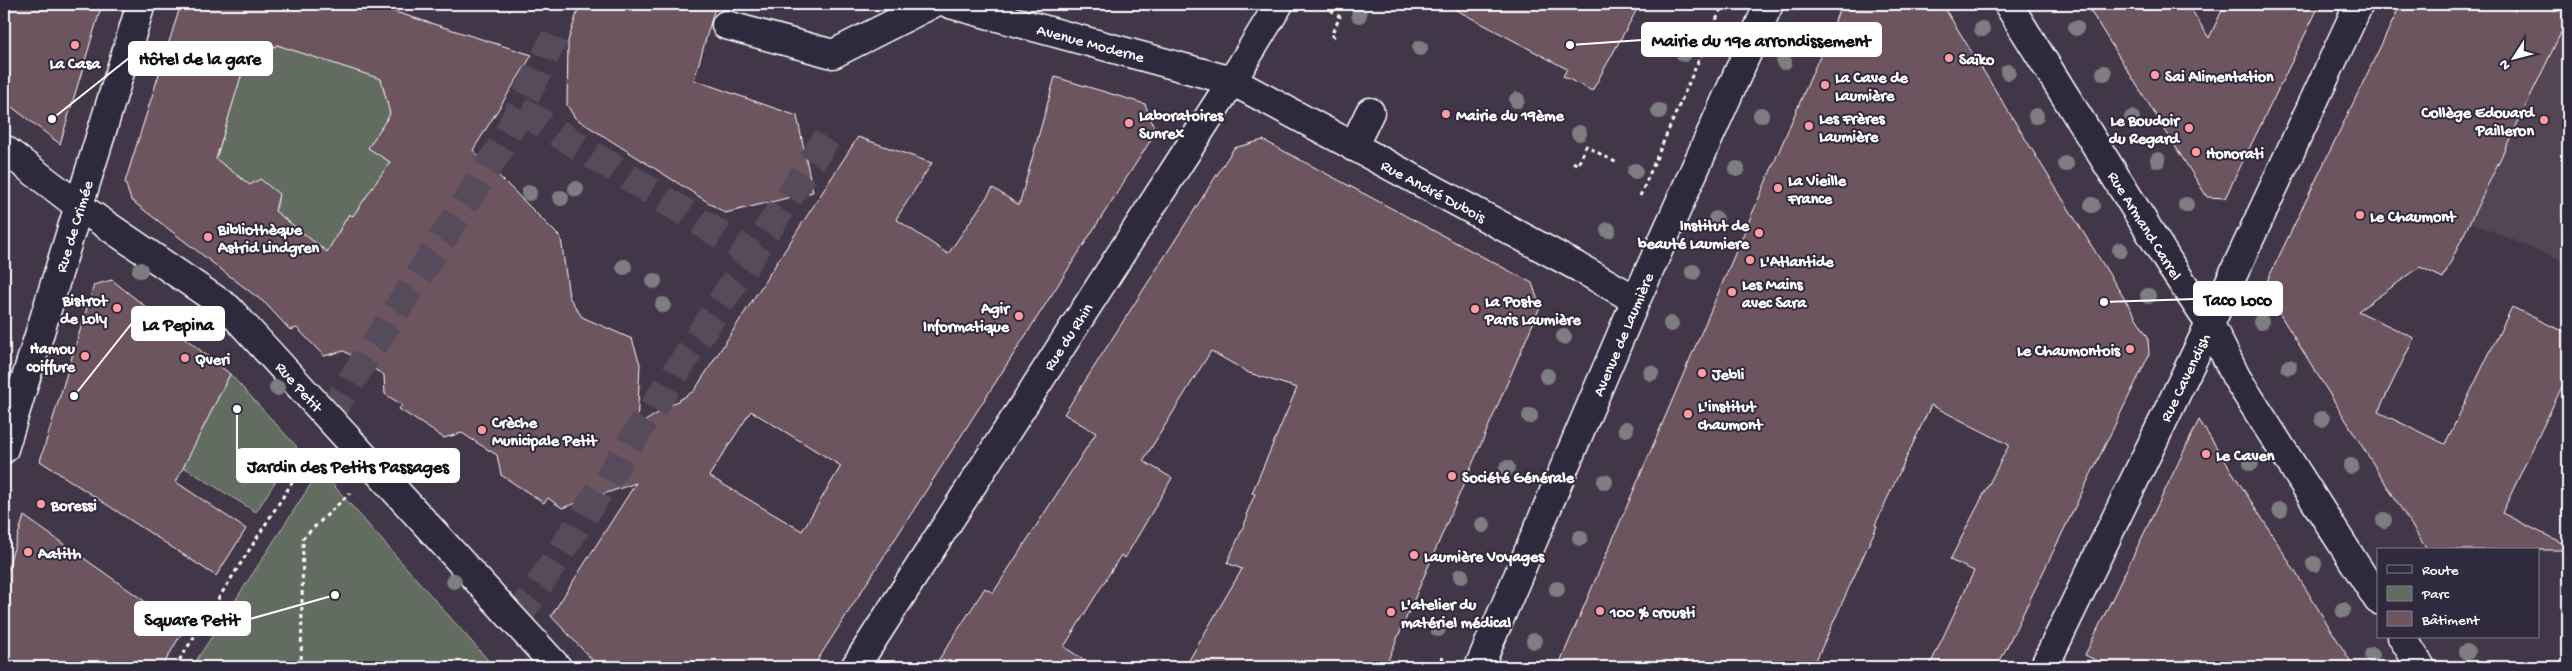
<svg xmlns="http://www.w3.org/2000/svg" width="2572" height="671" viewBox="0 0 2572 671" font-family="'Gochi Hand',sans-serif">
<rect width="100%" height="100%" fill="#423748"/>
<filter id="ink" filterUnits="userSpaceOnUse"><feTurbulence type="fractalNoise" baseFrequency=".02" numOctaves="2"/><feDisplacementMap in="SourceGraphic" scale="10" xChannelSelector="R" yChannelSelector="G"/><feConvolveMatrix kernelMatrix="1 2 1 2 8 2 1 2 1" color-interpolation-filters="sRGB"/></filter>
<g filter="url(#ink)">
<path fill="#534453" d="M2568 18V263L2470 222Z"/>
<path fill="#626c60" stroke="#b0b6b0" d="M277 45 380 74 384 92 394 108 369 148 390 162 356 218 349 214 336 236 334 254 312 257 274 211 278 205V194L245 190 214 166 244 64Z
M230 374 297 447 256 512 182 466Z
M320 470 494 667H192Z"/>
<path fill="#6d5560" stroke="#fff" fill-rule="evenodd" d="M4 4H102L60 144 4 101Z
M181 4H370L532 55 473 150 561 238 569 297 582 317 632 339 640 364 637 426 694 391 858 137 932 163 896 219 948 254 993 188 1019 205 1055 77 1145 104 1156 132 813 667H599L551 616 636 483 562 508 548 498 544 503 501 475 497 455 479 444 462 433 444 438 399 409 402 405 385 394 384 375 344 351 324 356 297 328 290 330 266 304 131 200 125 182ZM277 45 381 79 390 114 368 148 390 162 353 216 349 214 327 252 275 211 279 194 260 179 250 185 216 159 245 63ZM751 411 841 466 802 531 709 476Z
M580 4H716L694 80 797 116 813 192 725 213 575 118 567 105 568 41Z
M1445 4H1640L1592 91 1563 76 1567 69Z
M1842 4H1942L2148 337 2149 355 1997 667H1929L1974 571 1950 560 2009 445 1931 405 1875 525 1877 526 1813 667H1558Z
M2086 4H2188L2209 38 2225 4H2320L2225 198 2207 197Z
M2401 4H2568V18L2443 278 2420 267 2358 311 2414 338 2378 412 2445 444 2512 307 2568 334V374L2502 513 2568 546V550H2427L2269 297 2268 279Z
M1263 140 1532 283 1540 307 1385 667H1185L1242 569 1227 563 1248 516 1246 515 1255 494 1252 493 1297 388 1249 373 1211 351 1143 461 1172 478 1125 558 1121 555 1064 647 1095 667H934L985 588 993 593 1096 433 1064 414 1234 148Z
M112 280 230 374 176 482 246 529 216 576 40 461 94 285Z
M2199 420 2265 523 2354 667H2109L2085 655Z
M24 516 184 629 162 667H4V580Z"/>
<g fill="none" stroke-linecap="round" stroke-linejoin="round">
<path stroke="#554b5a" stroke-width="28" stroke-dasharray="28 14" stroke-linecap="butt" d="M521 110 753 255
M328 417 501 147 555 37
M516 621 830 133"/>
<defs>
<path id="minor" d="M950 4 1232 81 1580 268 1636 300
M2008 4 2171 266 2210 324 2236 377 2378 600
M726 25 833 54 932 4
M1353 147 1370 112
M4 149 80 207 228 308 557 667
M4 449 141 4
M2402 637 2421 667
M855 667 1232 81 1279 4
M1479 667 1636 300 1769 4
M2044 667 2210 324 2359 4"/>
</defs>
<use href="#minor" stroke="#fff" stroke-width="31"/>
<path stroke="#fff" stroke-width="3" stroke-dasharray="4 4" stroke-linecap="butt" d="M1331 10 1340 17 1331 35 1336 38
M1573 162 1578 165 1586 146 1617 163
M1640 196 1723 4
M175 667 312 451
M301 667 303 538 350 493
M1438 667 1443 657"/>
<use href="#minor" stroke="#2f2a3d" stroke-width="28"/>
</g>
<g fill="#7e7d81">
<circle cx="1359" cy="15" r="8"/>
<circle cx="2076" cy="28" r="8"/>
<circle cx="1982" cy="29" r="8"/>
<circle cx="1420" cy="48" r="8"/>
<circle cx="1684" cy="54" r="8"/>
<circle cx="1784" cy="62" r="8"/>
<circle cx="2008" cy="72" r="8"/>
<circle cx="2104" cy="73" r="8"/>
<circle cx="1517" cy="100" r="8"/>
<circle cx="1659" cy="111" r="8"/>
<circle cx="1761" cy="115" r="8"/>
<circle cx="2036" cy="116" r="8"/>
<circle cx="2132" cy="118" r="8"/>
<circle cx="1579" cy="133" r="8"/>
<circle cx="2158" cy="160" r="8"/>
<circle cx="2066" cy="164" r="8"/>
<circle cx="1737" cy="169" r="8"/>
<circle cx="1635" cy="171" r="8"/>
<circle cx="576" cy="189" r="8"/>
<circle cx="529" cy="193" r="8"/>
<circle cx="561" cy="198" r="8"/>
<circle cx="2092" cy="205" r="8"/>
<circle cx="2186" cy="205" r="8"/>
<circle cx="1716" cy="219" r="8"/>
<circle cx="1608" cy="230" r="8"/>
<circle cx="2120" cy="250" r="8"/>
<circle cx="624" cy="267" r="8"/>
<circle cx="140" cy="270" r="8"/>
<circle cx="1693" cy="272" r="8"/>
<circle cx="654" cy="281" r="8"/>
<circle cx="2148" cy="296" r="8"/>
<circle cx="663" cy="305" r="8"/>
<circle cx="2261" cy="322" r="8"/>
<circle cx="1671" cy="324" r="8"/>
<circle cx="1564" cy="337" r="8"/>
<circle cx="2289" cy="367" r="8"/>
<circle cx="1651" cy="373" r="8"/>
<circle cx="1547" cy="376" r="8"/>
<circle cx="277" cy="388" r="8"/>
<circle cx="1530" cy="416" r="8"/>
<circle cx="2322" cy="419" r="8"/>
<circle cx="1626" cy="429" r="8"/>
<circle cx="2251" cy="463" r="8"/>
<circle cx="2351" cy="466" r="8"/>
<circle cx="1507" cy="468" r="8"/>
<circle cx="1605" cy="482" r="8"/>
<circle cx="2280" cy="510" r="8"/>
<circle cx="2384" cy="520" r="8"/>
<circle cx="1483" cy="525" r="8"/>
<circle cx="1580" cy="538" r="8"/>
<circle cx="2314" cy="564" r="8"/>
<circle cx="1461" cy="576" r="8"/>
<circle cx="454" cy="581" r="8"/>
<circle cx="1557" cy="589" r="8"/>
<circle cx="2343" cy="610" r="8"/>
<circle cx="1438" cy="629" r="8"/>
<circle cx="1534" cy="641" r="8"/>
<circle cx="2467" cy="652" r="8"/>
<circle cx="2372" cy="655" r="8"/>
</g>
</g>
<g fill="#ff9aa2" stroke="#2f2a3d" stroke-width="2">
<circle cx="75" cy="45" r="5"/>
<circle cx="1949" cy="58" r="5"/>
<circle cx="2155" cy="75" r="5"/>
<circle cx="1825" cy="85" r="5"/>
<circle cx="1446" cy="114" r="5"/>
<circle cx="2544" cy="120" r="5"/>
<circle cx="1129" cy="123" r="5"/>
<circle cx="1809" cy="126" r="5"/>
<circle cx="2189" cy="128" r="5"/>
<circle cx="2196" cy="152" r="5"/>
<circle cx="1778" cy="188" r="5"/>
<circle cx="2360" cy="215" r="5"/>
<circle cx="1759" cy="233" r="5"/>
<circle cx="208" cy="237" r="5"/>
<circle cx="1750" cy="260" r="5"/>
<circle cx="1732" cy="292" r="5"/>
<circle cx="117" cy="308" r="5"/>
<circle cx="1475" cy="309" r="5"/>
<circle cx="1019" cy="316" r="5"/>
<circle cx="2130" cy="349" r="5"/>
<circle cx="85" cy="356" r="5"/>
<circle cx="185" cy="358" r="5"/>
<circle cx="1702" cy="373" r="5"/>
<circle cx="1688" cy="414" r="5"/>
<circle cx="482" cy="430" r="5"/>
<circle cx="2206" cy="454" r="5"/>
<circle cx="1452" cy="476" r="5"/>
<circle cx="41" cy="504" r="5"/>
<circle cx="28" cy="552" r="5"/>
<circle cx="1414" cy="555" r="5"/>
<circle cx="1600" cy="611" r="5"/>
<circle cx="1391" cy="612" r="5"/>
</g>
<g text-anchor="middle" stroke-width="4" stroke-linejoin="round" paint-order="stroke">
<g font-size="16" fill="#fff" stroke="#2f2a3d">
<text transform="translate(1091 42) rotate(15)" y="6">Avenue Moderne</text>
<text transform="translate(1434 190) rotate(28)" y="6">Rue André Dubois</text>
<text transform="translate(2146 225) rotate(58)" y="6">Rue Armand Carrel</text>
<text transform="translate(73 226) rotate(-73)" y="6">Rue de Crimée</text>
<text transform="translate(1622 334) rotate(-67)" y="6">Avenue de Laumière</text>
<text transform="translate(1067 336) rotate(-57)" y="6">Rue du Rhin</text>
<text transform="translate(2184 377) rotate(-64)" y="6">Rue Cavendish</text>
<text transform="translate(300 386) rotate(48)" y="6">Rue Petit</text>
</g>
<g font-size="16" font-weight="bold" fill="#fff" stroke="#2f2a3d" text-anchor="start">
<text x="1959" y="64">Saïko</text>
<text x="75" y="68" text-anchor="middle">La Casa</text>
<text x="2165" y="81">Sai Alimentation</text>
<text x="1835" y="82">La Cave de<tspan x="1835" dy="18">Laumière</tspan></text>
<text x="2534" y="117" text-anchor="end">Collège Edouard<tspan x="2534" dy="18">Pailleron</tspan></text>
<text x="1139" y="120">Laboratoires<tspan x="1139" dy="18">Sunrex</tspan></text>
<text x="1456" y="120">Mairie du 19ème</text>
<text x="1819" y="123">Les Frères<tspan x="1819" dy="18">Laumière</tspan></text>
<text x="2179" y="125" text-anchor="end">Le Boudoir<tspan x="2179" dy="18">du Regard</tspan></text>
<text x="2206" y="158">Honorati</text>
<text x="1788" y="185">La Vieille<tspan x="1788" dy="18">France</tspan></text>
<text x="2370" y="221">Le Chaumont</text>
<text x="1749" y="230" text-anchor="end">Institut de<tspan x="1749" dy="18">beauté Laumiere</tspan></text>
<text x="218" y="234">Bibliothèque<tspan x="218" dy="18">Astrid Lindgren</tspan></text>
<text x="1760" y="266">L'Atlantide</text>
<text x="1742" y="289">Les Mains<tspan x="1742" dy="18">avec Sara</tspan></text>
<text x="107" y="305" text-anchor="end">Bistrot<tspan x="107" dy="18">de Loly</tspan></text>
<text x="1485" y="306">La Poste<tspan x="1485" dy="18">Paris Laumière</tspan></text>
<text x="1009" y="313" text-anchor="end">Agir<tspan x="1009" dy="18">Informatique</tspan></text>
<text x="75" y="353" text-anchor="end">Hamou<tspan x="75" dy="18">coiffure</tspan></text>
<text x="2120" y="355" text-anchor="end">Le Chaumontois</text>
<text x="195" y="364">Qveri</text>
<text x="1712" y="379">Jebli</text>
<text x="1698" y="411">L'institut<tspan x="1698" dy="18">chaumont</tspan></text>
<text x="492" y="427">Crèche<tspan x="492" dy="18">Municipale Petit</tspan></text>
<text x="2216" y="460">Le Caven</text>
<text x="1462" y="482">Société Générale</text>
<text x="51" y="510">Boressi</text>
<text x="38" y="558">Aatith</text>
<text x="1424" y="561">Laumière Voyages</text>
<text x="1401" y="609">L'atelier du<tspan x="1401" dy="18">matériel médical</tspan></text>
<text x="1610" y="617">100 % crousti</text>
</g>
</g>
<path fill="none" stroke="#fff" stroke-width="2" d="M1570 45L1642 40M52 119L129 58M2104 302L2194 299M74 396L132 323M237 409L237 465M335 595L250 619"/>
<g fill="#fff" stroke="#2f2a3d" stroke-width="2">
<circle cx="1570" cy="45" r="5"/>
<circle cx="52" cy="119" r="5"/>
<circle cx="2104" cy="302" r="5"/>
<circle cx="74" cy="396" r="5"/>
<circle cx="237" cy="409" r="5"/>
<circle cx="335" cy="595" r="5"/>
</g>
<g fill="#fff" stroke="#fff" stroke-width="2">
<rect x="1642" y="23" width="239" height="33" rx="5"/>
<rect x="129" y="42" width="143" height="33" rx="5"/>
<rect x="2194" y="282" width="88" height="33" rx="5"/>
<rect x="132" y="307" width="92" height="33" rx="5"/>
<rect x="237" y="449" width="222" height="33" rx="5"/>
<rect x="135" y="602" width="115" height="33" rx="5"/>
</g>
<g font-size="18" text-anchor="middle" font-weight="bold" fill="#111">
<text x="1761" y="46">Mairie du 19e arrondissement</text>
<text x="200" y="64">Hôtel de la gare</text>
<text x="2238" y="305">Taco Loco</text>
<text x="178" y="330">La Pepina</text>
<text x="348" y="472">Jardin des Petits Passages</text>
<text x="192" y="625">Square Petit</text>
</g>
<rect width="2572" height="671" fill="none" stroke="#2f2a3d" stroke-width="20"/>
<rect x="10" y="10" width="2552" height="651" fill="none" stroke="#fff" stroke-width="2" filter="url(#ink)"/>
<rect x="2377" y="548" width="162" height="90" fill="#2f2a3d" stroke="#827f8b"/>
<rect x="2387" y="565" width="25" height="8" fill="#2f2a3d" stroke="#827f8b"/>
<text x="2422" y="574" font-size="15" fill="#ffffff">Route</text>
<rect x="2387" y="586" width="25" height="15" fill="#626c60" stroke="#827f8b"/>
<text x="2422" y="598" font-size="15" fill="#ffffff">Parc</text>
<rect x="2387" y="611" width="25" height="15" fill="#6d5560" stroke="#827f8b"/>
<text x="2422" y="624" font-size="15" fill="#ffffff">Bâtiment</text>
<g transform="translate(2514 58) rotate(234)" stroke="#2f2a3d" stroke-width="4" paint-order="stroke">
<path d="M0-4L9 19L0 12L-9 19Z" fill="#ffffff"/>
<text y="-8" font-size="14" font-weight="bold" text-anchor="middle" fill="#ffffff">N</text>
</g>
</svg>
